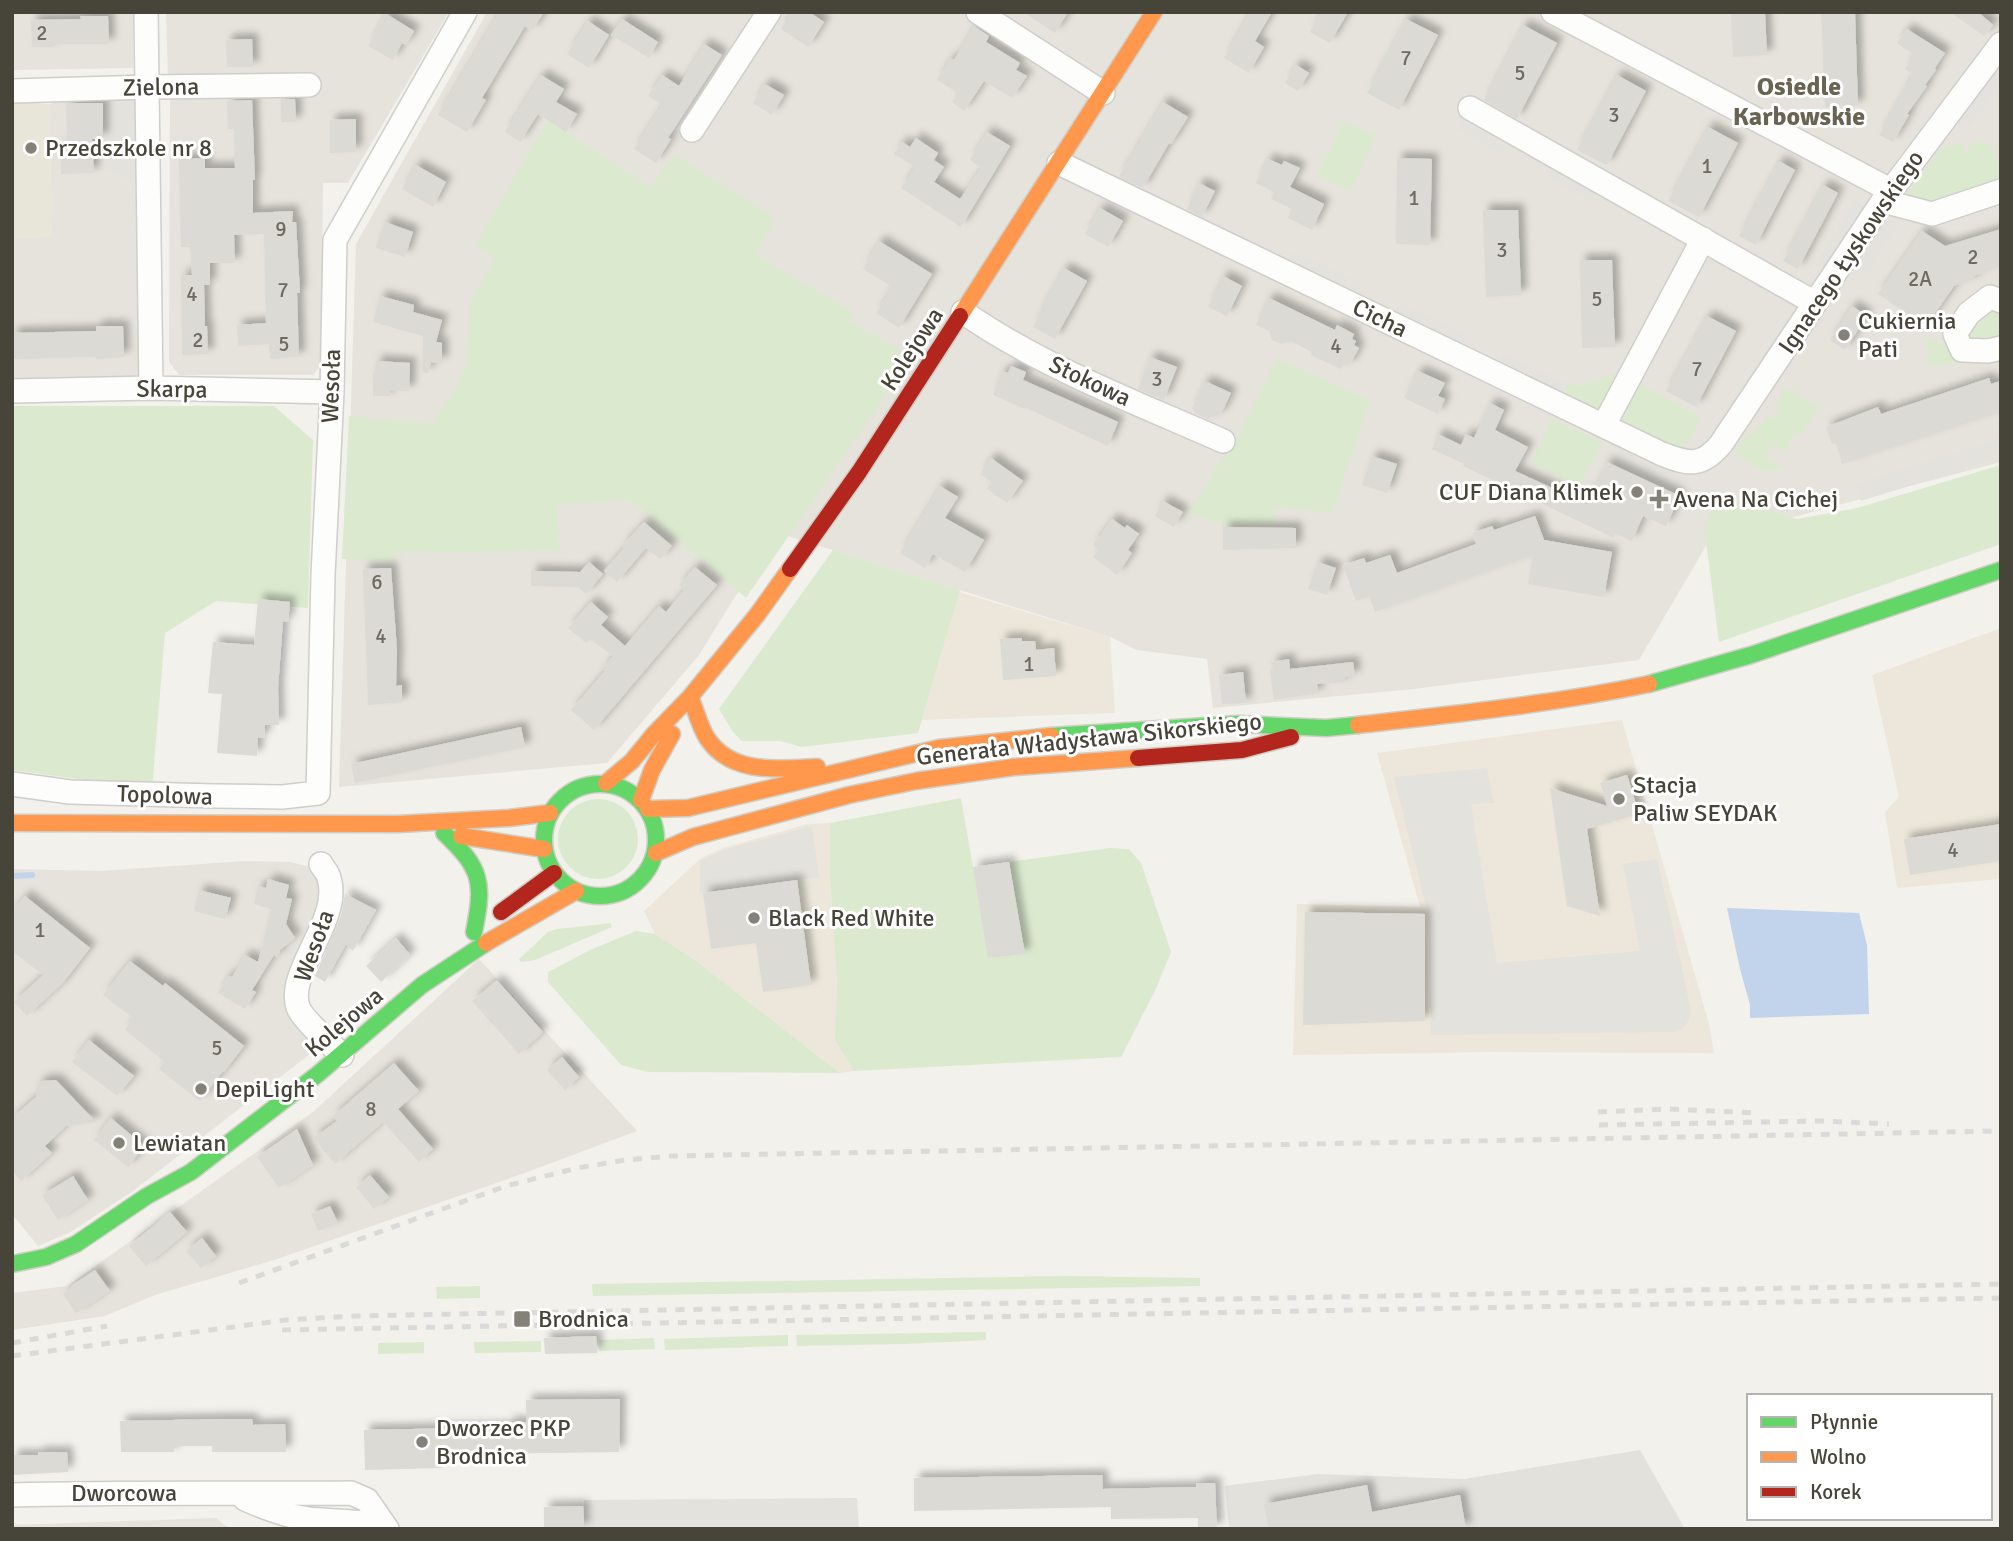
<svg xmlns="http://www.w3.org/2000/svg" width="2013" height="1541" viewBox="0 0 2013 1541" font-family="Signika,sans-serif">
<defs>
<filter id="shadow"><feDropShadow dx="6" dy="-6" stdDeviation="3.5" flood-color="#0004"/></filter>
</defs>
<rect width="100%" height="100%" fill="#f2f1ec"/>
<path fill="#e5e3db" d="M12 12H133V68L12 70Z
M166 12H449L348 183H323L321 365 313 375H179L169 362 170 98 316 96 318 77 168 78Z
M487 12H2001V462L1710 539 1639 660 1414 689 1213 708 1207 659 1137 650 1110 637 775 532 699 655 607 763 339 787 356 244Z
M137 97 143 377 12 380V238L52 237 51 216 54 215V191H51L49 104 64 101Z
M245 861 290 862 311 867 322 883V905L285 991 289 1014 306 1032 312 1043 310 1054 133 1191 69 1233 38 1246 12 1214V869L102 871Z
M479 959 637 1131 522 1174 274 1260 155 1295 105 1316 12 1330V1293L67 1286 313 1112Z
M216 1518 230 1529H12V1525Z"/>
<path fill="#ece7da" d="M959 592 1110 637 1115 713 922 720Z
M2001 628V879L1897 888 1885 812 1899 797 1872 675Z
M1622 720 1709 1024 1714 1053 1492 1052 1293 1055 1297 904 1420 907 1377 753Z
M830 823V877L837 983 836 1040 854 1071 840 1073 695 960 655 934 644 911 701 858 723 848 808 824Z"/>
<path fill="#e3e1dc" d="M1640 1450 1685 1529H1229L1225 1486 1317 1474 1464 1479Z"/>
<path fill="#e7e6d9" d="M12 101 49 104 51 191H54V216H51L52 237 12 238Z"/>
<path fill="#dbeacf" d="M548 120 651 187 674 154 775 218 756 255 855 313 851 322 912 357 746 598 631 500 557 504 559 550 393 553 392 562 342 559 349 416 433 423 465 371 471 299 495 259 475 245Z
M1344 121 1376 136 1350 191 1317 175Z
M1980 140 1996 150 1992 156 2001 162V183L1932 203 1905 198 1939 151 1946 146 1964 143 1961 148 1966 153 1972 143 1977 144Z
M2001 304V341L1969 340 1966 334 1984 307Z
M1929 337 1961 356V363L1932 366 1928 364 1927 342Z
M1277 359 1370 400 1332 513 1275 507V524L1231 526 1188 513 1241 430Z
M1625 370 1605 406 1598 409H1588L1561 397 1569 383 1579 386Z
M1634 381 1701 417 1682 453 1625 429 1621 413Z
M1786 388 1820 408 1801 434 1794 433 1785 451 1771 445 1765 458 1783 466 1780 469 1761 470 1736 453 1735 449C1745 436 1757 432 1767 416L1772 420 1780 408 1775 404Z
M12 406H274L313 440 308 608 216 601 165 633 152 789 12 770Z
M1552 419 1602 442 1580 486 1531 463Z
M2001 465V544L1719 642 1704 526 1718 496 1797 519 1857 508Z
M833 550 960 590 918 733 802 747 780 741H742L733 732 719 709Z
M961 798 989 958 1024 953 1009 862 1110 848 1129 849 1141 863 1171 952 1155 991 1121 1057 854 1071 835 1040 837 983 830 877V823Z
M558 839a40 40 0 1 1 80 0a40 40 0 1 1-80 0Z
M611 923 612 927 535 960 521 962 519 959 548 932 557 929Z
M636 931 655 934 695 960 840 1073 648 1072 621 1065 548 982V972L592 949Z
M1067 1276 1200 1278V1286L593 1296 592 1284Z
M480 1286V1298L437 1299 436 1287Z
M986 1332V1340L905 1344 797 1346 796 1335Z
M788 1335V1346L665 1350 664 1339Z
M654 1338 655 1349 599 1351V1340Z
M541 1341V1352L475 1353 474 1342Z
M424 1342V1353L378 1354V1343Z"/>
<path fill="#e3e2dd" d="M2001 58V84L1970 125 1958 117Z
M137 98 139 187 107 168 104 100Z
M1465 119 1510 145 1504 155 1459 130Z
M1556 163 1599 187 1591 201 1548 177Z
M1856 201 1869 209 1828 268 1817 261Z
M1890 214 1904 216 1865 276 1853 269Z
M1293 251 1360 283 1353 299 1286 267Z
M1401 303 1464 333 1456 350 1393 319Z
M1503 353 1568 384 1561 397 1497 366Z
M2001 438V457L1861 501 1856 484Z
M1615 445 1689 480 1684 490 1611 455Z
M1487 768 1494 803 1471 804 1497 963 1640 951 1623 864 1657 859 1685 981 1691 1014 1686 1026 1675 1032 1431 1035 1428 914 1394 777Z
M812 826 819 877 700 893V861L724 850Z
M857 1498 859 1529H584V1500Z"/>
<path fill="#c2d4eb" d="M1727 908 1859 913 1867 945 1869 1014 1750 1018V1005L1740 969Z"/>
<g fill="none" stroke-linecap="round" stroke-linejoin="round">
<path stroke="#c2d4eb" stroke-width="6" d="M12 876 32 875"/>
</g>
<path fill="#dbdad5" filter="url(#shadow)" d="M499 12H544L532 31 525 26 482 98 486 100 467 132 438 115Z
M792 12H809L824 22 808 47 781 29Z
M1023 12H1068L1055 33Z
M1250 12H1272L1255 41 1264 47 1249 73 1224 58Z
M1321 12H1348L1330 43 1310 32Z
M1731 12H1765L1767 55 1733 57Z
M1821 12H1855L1858 106 1825 107Z
M1950 12H1978L1993 25 1984 36Z
M385 13 414 31 406 45 402 43 393 60 368 46Z
M80 16H108L109 44H53V47H32L31 20 81 19Z
M622 19 658 42 649 58 611 35Z
M1406 19 1438 35 1399 110 1367 93Z
M588 21 609 35 589 68 567 54Z
M1523 25 1557 43 1517 119 1484 100Z
M974 26 989 36 986 42 1020 63 1016 70 1027 76 1012 98 984 81 964 111 952 102 958 93 937 80 951 58 954 60Z
M1907 29 1945 53 1935 68 1936 70 1925 85 1927 86 1907 114 1909 115 1893 142 1879 135 1903 93 1902 92 1912 77 1911 76 1912 74 1905 69 1914 55 1897 43Z
M252 39 253 67H227L226 40Z
M704 44 722 55 668 138 671 139 656 163 634 149 662 105 648 96 662 75 679 86Z
M1296 65 1309 73 1298 91 1285 83Z
M541 75 564 89 556 102 577 114 566 132 538 114 520 142 505 132Z
M1617 75 1646 91 1607 165 1577 150Z
M765 84 784 95 772 115 753 103Z
M281 99H295L296 122H281Z
M252 100 255 180H253V213L293 211 292 222H296L300 293H297L299 357 270 359 269 344 238 346 237 325 266 323 264 234 234 235 235 263H210V285H204L205 326H207L208 354 182 355 181 275H192L190 247H181L179 159 205 158V168H235L234 129H228L227 101Z
M1163 102 1188 117 1171 144 1169 143 1143 188 1119 177Z
M66 103H103V139H92L94 173 61 174V150H64V140H67Z
M356 119V152L330 153V120Z
M1708 127 1738 143 1699 217 1668 201Z
M987 132 1010 146 961 227 901 188 915 167 894 154 902 142 910 147 916 138 938 153 934 160 944 167 934 182 960 199 981 168 970 160Z
M1397 158 1432 159 1430 245 1396 244Z
M1268 159 1282 165 1284 161 1300 168 1290 187 1324 204 1312 230 1288 218 1292 209 1271 199 1274 192 1256 183Z
M1779 161 1795 170 1756 245 1739 236Z
M416 165 446 182 433 207 402 189Z
M1199 183 1215 191 1202 217 1187 209Z
M1823 185 1838 193 1798 269 1783 261Z
M1100 208 1123 221 1108 247 1085 234Z
M1483 210H1518L1521 295 1486 297Z
M385 222 413 232 405 257 376 248Z
M2001 229V267L1973 276 1975 279 1954 286 1926 326 1878 294 1922 231 1945 246Z
M879 241 932 274 899 328 876 313 887 296 885 295 891 286 863 269Z
M1580 260H1612L1615 347 1582 348Z
M1064 268 1087 281 1055 339 1033 327 1040 314 1039 313Z
M1223 276 1242 286 1227 316 1208 307Z
M380 296 414 305 413 312 442 320 436 342 442 343V363L431 362 428 373 422 372 423 336 373 322Z
M1269 298 1335 330 1337 325 1354 334 1352 339 1356 341 1354 345 1359 348 1349 366 1343 363 1341 369 1311 355 1312 352 1290 341 1281 344 1272 340 1269 331 1256 325Z
M1852 306 1867 316 1845 350 1830 340Z
M1707 316 1736 331 1696 407 1666 391Z
M96 326H123L124 357 96 359V357L12 359V333L96 331Z
M1150 357 1177 367 1164 400 1138 389Z
M376 361 410 363 409 391 390 390V396H373V373H375Z
M1011 366 1026 372 1023 380 1118 422 1108 446 1026 408 1025 409 993 395 1002 371 1008 373Z
M1418 371 1445 383 1438 396 1445 399 1438 414 1404 398Z
M1989 378 1991 384 2001 381V412L1842 464 1836 443 1832 444 1826 427 1878 407 1881 414Z
M1205 381 1231 393 1221 414 1207 419 1195 413 1192 408Z
M1490 403 1504 410 1495 430 1528 447 1515 471 1587 504 1607 462 1680 496 1666 526 1643 516 1632 541 1615 533 1614 538 1463 466 1464 464 1432 449 1438 434 1461 445 1466 434 1474 438Z
M1372 456 1397 464 1387 493 1362 485Z
M991 458 1023 481 1007 503 987 489 992 482 980 474Z
M940 486 958 497 945 518 984 540 965 572 933 554 925 568 900 553Z
M1163 501 1183 512 1174 527 1155 516Z
M1535 516 1544 540 1612 552 1604 597 1528 584 1533 555 1375 612 1369 596 1356 601 1343 565 1364 558 1366 563 1390 555 1397 573 1476 544 1472 533 1492 526 1494 530Z
M1112 519 1125 528 1127 525 1139 534 1128 550 1132 553 1117 575 1093 557 1098 549 1093 545Z
M644 522 672 546 660 559 646 548 617 582 604 571 624 548 622 546Z
M1223 527 1296 528V548L1223 550Z
M589 562 603 574 586 594 578 587 531 586V571L580 572Z
M1318 562 1336 568 1327 595 1308 589Z
M695 567 717 585 594 730 571 710 605 671 602 669 613 656 590 639 586 643 568 628 591 602 608 617 601 625 625 646 659 606 666 612 684 590 679 585Z
M391 568 397 650 396 686 402 685V702L368 705 363 569Z
M258 599 290 602 288 622 283 621 278 688 279 725H265L264 738H258L257 756 217 753 222 694 208 693 213 642 254 645Z
M1022 638V641H1035L1036 650 1054 648 1056 676 1003 680 1000 639Z
M1289 659 1290 669 1353 662 1355 676 1345 677V682L1317 684 1318 693 1274 700 1270 671 1273 670 1271 662Z
M1243 672 1246 703 1222 704 1219 675Z
M521 727 525 747 355 783 351 764Z
M1627 775 1639 814 1587 829 1600 916 1567 906 1550 788 1607 806 1600 783Z
M2001 824V861L1910 875 1904 839Z
M1009 862 1025 954 988 958 973 867Z
M268 879 289 885 286 898 292 899 286 924 295 938 280 950 278 958 274 955 252 990 256 992 245 1009 218 993 228 976 232 977 245 955 258 962 271 909 254 904 258 886 266 888Z
M797 880 811 985 763 992 756 943 711 949 703 893Z
M199 890 231 898 225 919 194 911Z
M345 894 376 910 353 951 346 944 325 982 315 976 341 916Z
M25 896 90 948 63 983 27 1016 14 1002 43 975 12 951V912Z
M1305 912 1425 914V1021L1303 1025Z
M396 938 410 955 381 982 366 966Z
M130 961 163 986 165 983 244 1046 224 1072 223 1071 200 1101 159 1069 165 1062 125 1030 133 1018 103 995Z
M497 980 543 1032 519 1054 472 1001Z
M89 1040 134 1076 117 1096 72 1062Z
M562 1057 579 1077 565 1090 547 1070Z
M394 1063 419 1091 398 1109 433 1149 419 1162 383 1122 335 1164 313 1138 337 1121 333 1116Z
M56 1080 96 1122 66 1126 45 1146 52 1153 21 1181 12 1171V1118L36 1097 37 1085 42 1081Z
M111 1118 144 1146 128 1167 94 1140Z
M297 1129 313 1165 279 1188 257 1157Z
M370 1175 389 1197 374 1209 356 1187Z
M73 1176 88 1200 58 1220 42 1195Z
M330 1206 338 1223 318 1231 311 1214Z
M170 1212 187 1232 146 1266 129 1246Z
M202 1238 216 1256 201 1268 186 1251Z
M95 1270 110 1291 76 1313 63 1294 72 1287 71 1286Z
M596 1336 597 1353 545 1354 544 1338Z
M620 1399 619 1452 464 1454V1462L441 1463 442 1468 365 1470 364 1430 508 1427V1422H526V1400Z
M224 1419H252L253 1425 285 1424 286 1452H212V1446H174V1452H121L120 1421Z
M38 1452H67L68 1472 12 1475V1455H38Z
M1102 1475 1103 1489 1196 1487V1483H1215L1217 1529H1198V1518L1111 1519V1507L914 1511V1478Z
M1367 1485 1372 1512 1460 1495 1466 1529H1442V1526L1427 1529H1269L1264 1504Z
M583 1506 584 1529H544V1507Z"/>
<g fill="none" stroke-linecap="round" stroke-linejoin="round">
<defs>
<path id="street" d="M146 12 151 388
M978 12 1103 93
M1553 12 1890 190
M12 91 148 87 309 85
M1470 108 1815 303
M692 130 769 12
M1059 163 1662 454C1688 464 1701 468 1721 444L1883 201 2001 44
M1883 201 1932 214 2001 191
M2001 301 1990 297 1969 313 1955 334 1962 350 1988 351 2001 348
M963 312C1042 367 1135 402 1223 441
M12 391 151 388 332 392
M1604 425 1703 239
M12 784 70 792 214 796 282 797 318 793 323 575 332 392 335 240 465 12
M321 864C323 868 328 873 329 878 342 920 286 971 298 1007 302 1019 332 1045 342 1055
M12 1495C125 1492 238 1494 351 1493L367 1500 387 1529
M245 1499C265 1508 286 1516 308 1519 335 1522 359 1519 384 1529"/>
<path id="fast" d="M1649 684 1751 655 2001 570
M1051 736 1238 724 1326 728 1358 725
M544 840a56 56 0 1 1 112 0a56 56 0 1 1-112 0Z
M444 833C482 869 484 882 474 932
M12 1264 46 1257 76 1244 147 1196 191 1172 318 1074 422 985 486 943"/>
<path id="slow" d="M960 316 1154 12
M690 697C696 710 699 725 707 738 731 775 778 769 817 767
M1358 725C1455 714 1553 704 1649 684
M606 783 632 761 654 734 690 697 757 615 790 569
M641 800 652 770 672 734
M648 809 688 808 939 748 1051 736
M12 823 398 824 509 818 550 813
M461 836 544 849
M656 853 693 837 849 795 916 781 1014 767 1138 758
M486 943 576 891"/>
<path id="jam" d="M790 569 859 472 960 316
M1138 758 1242 750 1291 737
M501 912 554 873"/>
</defs>
<use href="#street" stroke="#cfceca" stroke-width="26"/>
<use href="#fast" stroke="#d0cec4" stroke-width="19"/>
<use href="#slow" stroke="#d0cec4" stroke-width="19"/>
<use href="#jam" stroke="#d0cec4" stroke-width="19"/>
<use href="#street" stroke="#fdfdfc" stroke-width="23"/>
<use href="#fast" stroke="#63d668" stroke-width="16"/>
<use href="#slow" stroke="#ff974d" stroke-width="16"/>
<use href="#jam" stroke="#b3261e" stroke-width="16"/>
<path stroke="#dadad9" stroke-width="5" stroke-dasharray="9 9" stroke-linecap="butt" d="M1598 1112 1668 1109 1759 1113
M1599 1125 1821 1121 1889 1124
M239 1283 506 1186 577 1168 626 1160 672 1156 2001 1131
M282 1330 2001 1298
M12 1343 107 1326
M12 1356 286 1320 355 1316 2001 1284"/>
</g>
<g fill="#838178" stroke="#fff" stroke-width="2.5">
<circle cx="31" cy="148" r="7"/>
<circle cx="1844" cy="335" r="7"/>
<circle cx="1637" cy="492" r="7"/>
<path d="M1655.5 488.5h7v7h7v7h-7v7h-7v-7h-7v-7h7z"/>
<circle cx="1619" cy="799" r="7"/>
<circle cx="754" cy="918" r="7"/>
<circle cx="201" cy="1089" r="7"/>
<circle cx="119" cy="1143" r="7"/>
<rect x="513" y="1310" width="18" height="18" rx="3.5"/>
<circle cx="422" cy="1442" r="7"/>
</g>
<g text-anchor="middle" stroke-width="6" stroke-linejoin="round" paint-order="stroke">
<g font-size="21" fill="#6d6a61">
<text x="42" y="40">2</text>
<text x="1406" y="65">7</text>
<text x="1520" y="80">5</text>
<text x="1614" y="122">3</text>
<text x="1707" y="173">1</text>
<text x="1414" y="205">1</text>
<text x="281" y="236">9</text>
<text x="1502" y="257">3</text>
<text x="1973" y="264">2</text>
<text x="1920" y="286">2A</text>
<text x="283" y="297">7</text>
<text x="192" y="301">4</text>
<text x="1597" y="306">5</text>
<text x="198" y="347">2</text>
<text x="284" y="351">5</text>
<text x="1336" y="353">4</text>
<text x="1697" y="376">7</text>
<text x="1157" y="386">3</text>
<text x="377" y="589">6</text>
<text x="381" y="643">4</text>
<text x="1029" y="671">1</text>
<text x="1953" y="857">4</text>
<text x="40" y="937">1</text>
<text x="217" y="1055">5</text>
<text x="371" y="1116">8</text>
</g>
<g font-size="24" fill="#474439" stroke="#fff">
<text transform="translate(161 87) rotate(-1)" y="8">Zielona</text>
<text transform="translate(1851 252) rotate(-56)" y="8">Ignacego Łyskowskiego</text>
<text transform="translate(1380 318) rotate(26)" y="8">Cicha</text>
<text transform="translate(912 349) rotate(-57)" y="8">Kolejowa</text>
<text transform="translate(1090 381) rotate(25)" y="8">Stokowa</text>
<text transform="translate(331 386) rotate(-88)" y="8">Wesoła</text>
<text transform="translate(172 389) rotate(1)" y="8">Skarpa</text>
<text transform="translate(1089 739) rotate(-6)" y="8">Generała Władysława Sikorskiego</text>
<text transform="translate(165 795) rotate(2)" y="8">Topolowa</text>
<text transform="translate(314 946) rotate(-70)" y="8">Wesoła</text>
<text transform="translate(344 1022) rotate(-40)" y="8">Kolejowa</text>
<text x="124" y="1501">Dworcowa</text>
</g>
<g font-size="24" fill="#474439" stroke="#fff" text-anchor="start">
<text x="45" y="156">Przedszkole nr 8</text>
<text x="1858" y="329">Cukiernia<tspan x="1858" dy="28">Pati</tspan></text>
<text x="1623" y="500" text-anchor="end">CUF Diana Klimek</text>
<text x="1673" y="507">Avena Na Cichej</text>
<text x="1633" y="793">Stacja<tspan x="1633" dy="28">Paliw SEYDAK</tspan></text>
<text x="768" y="926">Black Red White</text>
<text x="215" y="1097">DepiLight</text>
<text x="133" y="1151">Lewiatan</text>
<text x="538" y="1327">Brodnica</text>
<text x="436" y="1436">Dworzec PKP<tspan x="436" dy="28">Brodnica</tspan></text>
</g>
<g font-size="26" font-weight="bold" fill="#696351" stroke="#fff">
<text x="1799" y="95">Osiedle<tspan x="1799" dy="30">Karbowskie</tspan></text>
</g>
</g>
<rect width="2013" height="1541" fill="none" stroke="#474439" stroke-width="28"/>
<rect x="1747" y="1394" width="245" height="126" fill="#ffffff" stroke="#b5b4b0" stroke-width="2"/>
<rect x="1761" y="1417" width="35" height="10" fill="#63d668" stroke="#b5b4b0" stroke-width="2"/>
<text x="1810" y="1429" font-size="21" fill="#474439">Płynnie</text>
<rect x="1761" y="1452" width="35" height="10" fill="#ff974d" stroke="#b5b4b0" stroke-width="2"/>
<text x="1810" y="1464" font-size="21" fill="#474439">Wolno</text>
<rect x="1761" y="1487" width="35" height="10" fill="#b3261e" stroke="#b5b4b0" stroke-width="2"/>
<text x="1810" y="1499" font-size="21" fill="#474439">Korek</text>
</svg>
